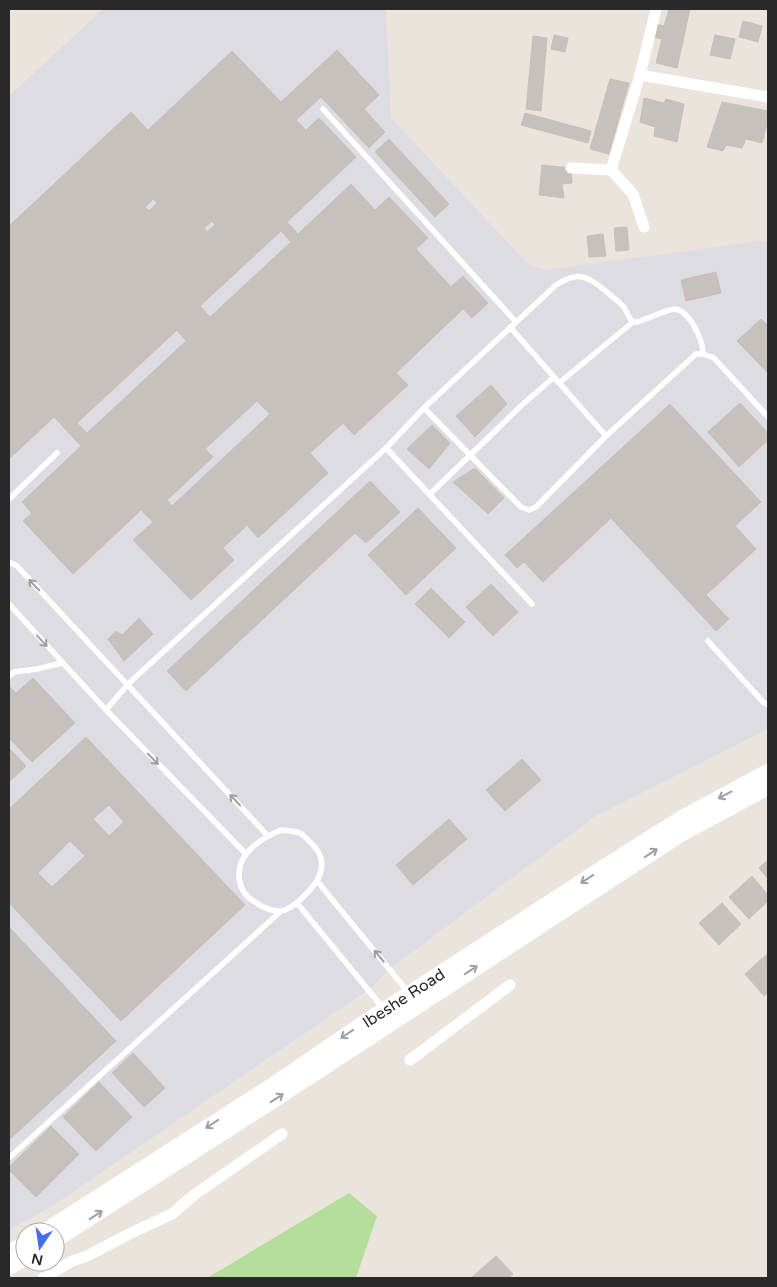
<svg xmlns="http://www.w3.org/2000/svg" width="777" height="1287" viewBox="0 0 777 1287" font-family="'Varela Round',sans-serif">
<rect width="100%" height="100%" fill="#ebe4dc"/>
<path fill="#dedce3" d="M103 9H386L391 118 529 265 547 270 768 240V729L594 817 390 969 368 990 54 1205 9 1230V96Z"/>
<path fill="#b5de9c" d="M349 1193 377 1216 356 1278H207Z"/>
<path fill="#c6c1bc" stroke="#c6c0b6" fill-rule="evenodd" d="M669 9H690L677 68 656 63 662 39 653 37 656 24 664 26Z
M743 21 762 26 758 42 739 37Z
M554 35 568 38 565 52 551 49Z
M715 35 735 39 730 59 710 55Z
M533 36 547 38 541 111 526 109Z
M337 50 379 95 364 109 385 132 369 148 321 97 296 120 306 130 319 118 356 157 287 222 298 234 351 184 375 210 389 197 428 238 416 249 451 287 463 276 488 303 472 318 463 309 396 373 408 385 354 435 343 423 310 453 328 473 258 538 247 525 223 548 234 560 191 600 133 540 153 522 141 510 73 574 23 521 32 513 22 502 81 446 54 417 9 459V226L131 112 148 130 232 51 281 102ZM281 231 291 242 210 317 200 306ZM177 330 186 341 87 433 77 423ZM257 401 270 414 172 506 167 500 213 457 205 449Z
M610 79 629 83 609 154 590 149Z
M644 98 664 103 666 99 684 104 677 142 654 136 655 127 640 122Z
M722 102 768 111V120L762 143 746 139 742 148 726 145 723 151 707 147Z
M525 113 591 131 588 143 521 125Z
M389 139 449 204 435 217 375 152Z
M542 165 571 168 572 183 562 184 564 198 539 195Z
M153 199 157 203 149 211 145 207Z
M212 221 215 225 207 232 204 228Z
M627 227 629 250 616 251 614 228Z
M603 234 606 256 589 257 587 236Z
M716 272 721 293 686 301 681 280Z
M761 319 768 326V373L737 341Z
M491 385 507 404 475 437 456 416Z
M740 403 768 433V440L739 467 708 432Z
M670 404 761 502 735 526 756 549 706 595 729 619 716 631 611 518 543 582 524 562 517 568 505 555Z
M432 425 450 443 429 469 407 449Z
M475 468 504 498 488 514 453 482Z
M370 481 400 512 366 543 355 533 186 691 167 671Z
M418 508 456 548 406 595 368 555Z
M491 584 518 612 493 636 466 607Z
M431 588 465 622 449 638 415 604Z
M139 618 153 634 124 661 108 639 116 631 122 635Z
M33 678 75 723 32 762 9 738V686L16 693Z
M86 737 245 905 121 1021 9 903V809ZM109 805 124 822 109 836 93 819ZM70 841 85 856 52 887 38 873Z
M9 748 26 766 9 782Z
M522 759 541 780 505 811 486 790Z
M449 819 467 839 413 885 396 865Z
M768 860V879L759 868Z
M752 876 768 895V901L749 919 729 897Z
M722 903 741 924 719 945 699 923Z
M9 927 116 1041 9 1140Z
M767 954 768 993 764 996 745 974Z
M133 1053 165 1088 144 1107 112 1073Z
M99 1082 132 1117 96 1151 63 1117Z
M51 1126 79 1154 36 1197 9 1170V1167Z
M496 1256 513 1274 508 1278H471Z"/>
<g fill="none" stroke-linecap="round" stroke-linejoin="round">
<path stroke="#fff" stroke-width="5.5" d="M323 109 516 322
M510 327 606 436
M559 383 633 322H637C644 320 671 308 675 309 690 311 703 340 703 354
M424 408 521 507 529 510 536 507 606 436 696 354H703L714 358 768 417
M386 448 532 604
M430 494 522 405 554 377
M9 499 57 453
M9 562 17 566 44 595 268 836
M9 604 106 710 246 854
M708 641 763 702 768 705
M9 676 14 672 37 669 62 663
M106 710 128 684 386 448 424 408 556 285C580 270 587 276 608 293 613 298 621 302 625 309 628 314 628 318 633 322
M281 830C287 831 295 831 300 833 303 835 306 838 309 841 331 860 322 880 302 898 297 903 287 911 280 911 270 911 262 907 255 902 237 892 234 869 247 853 256 842 269 835 281 830Z
M317 881 408 992
M297 903 383 1008
M9 1158 281 911"/>
<path stroke="#fff" stroke-width="11" d="M640 75 768 97
M571 168 611 170 633 194 644 227
M611 170 640 75 656 9
M410 1060 510 985
M43 1278 72 1261 87 1256 133 1232 172 1214 194 1195 282 1134"/>
<g stroke="#fff" stroke-width="16">
<path id="s1" d="M44 1232 272 1086 358 1027 617 859 684 817 768 772"/>
<path d="M55 1240 275 1099 679 835 768 787"/>
<path d="M9 1253 25 1243"/>
<path d="M9 1267 25 1258"/>
</g>
</g>
<defs><path id="oneway-shaft" d="M-6 0H5M1.5-3L5.5 0L1.5 3" fill="none" stroke-width="1.6" stroke-linecap="round" stroke-linejoin="round" transform="scale(1.25)"/></defs>
<g stroke="#9f9f9f">
<use href="#oneway-shaft" transform="translate(34 585) rotate(-134)"/>
<use href="#oneway-shaft" transform="translate(42 641) rotate(48)"/>
<use href="#oneway-shaft" transform="translate(153 759) rotate(46)"/>
<use href="#oneway-shaft" transform="translate(725 795) rotate(152)"/>
<use href="#oneway-shaft" transform="translate(235 800) rotate(-133)"/>
<use href="#oneway-shaft" transform="translate(651 853) rotate(-33)"/>
<use href="#oneway-shaft" transform="translate(587 879) rotate(147)"/>
<use href="#oneway-shaft" transform="translate(379 956) rotate(-130)"/>
<use href="#oneway-shaft" transform="translate(471 970) rotate(-33)"/>
<use href="#oneway-shaft" transform="translate(347 1034) rotate(146)"/>
<use href="#oneway-shaft" transform="translate(277 1098) rotate(-33)"/>
<use href="#oneway-shaft" transform="translate(212 1124) rotate(147)"/>
<use href="#oneway-shaft" transform="translate(96 1215) rotate(-33)"/>
</g>
<g text-anchor="middle" stroke-width="4.5" stroke-linejoin="round" paint-order="stroke">
<g font-size="16" fill="#292929" stroke="#fff">
<text dy="6" stroke="none"><textPath href="#s1" startOffset="429">Ibeshe Road</textPath></text>
</g>
</g>
<rect width="777" height="1287" fill="none" stroke="#292929" stroke-width="20"/>
<g transform="translate(40 1247) rotate(193)"><circle r="24" fill="#ffffff" stroke="#a9a9a9"/>
<path d="M0-4L9 19L0 12L-9 19Z" fill="#466cee"/>
<text y="-8" font-size="14" font-weight="bold" text-anchor="middle" fill="#292929">N</text>
</g>
</svg>
